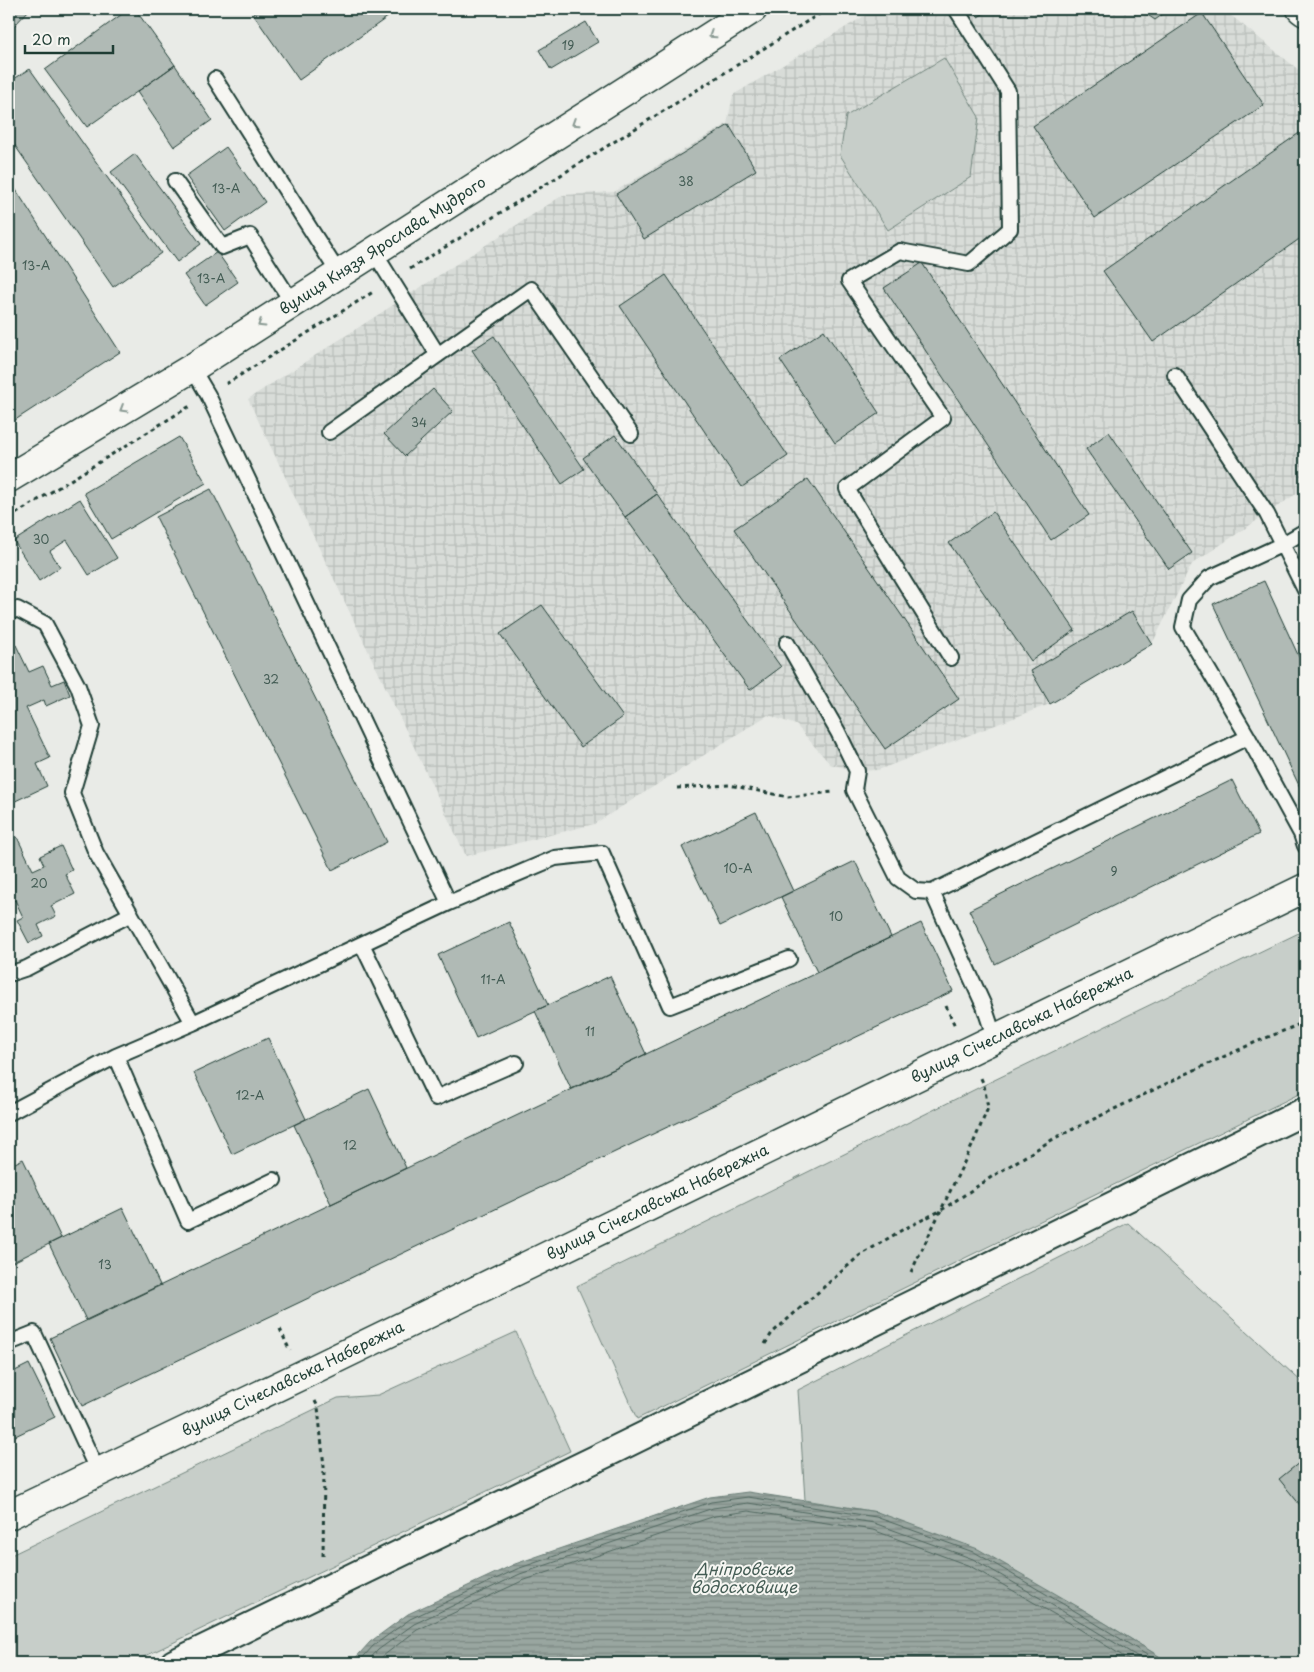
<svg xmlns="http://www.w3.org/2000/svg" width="1314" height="1672" viewBox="0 0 1314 1672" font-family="'Playpen Sans',sans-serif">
<defs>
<pattern id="industrial-grid" width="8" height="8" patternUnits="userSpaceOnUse" patternTransform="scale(1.25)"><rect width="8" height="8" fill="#d8dcd8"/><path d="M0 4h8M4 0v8" fill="none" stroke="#b9beba"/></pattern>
<pattern id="water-rules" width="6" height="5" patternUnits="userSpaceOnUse" patternTransform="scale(1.25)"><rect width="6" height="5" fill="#99a6a0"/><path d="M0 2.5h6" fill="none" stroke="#7c8883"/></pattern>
</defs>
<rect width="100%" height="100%" fill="#e9ebe7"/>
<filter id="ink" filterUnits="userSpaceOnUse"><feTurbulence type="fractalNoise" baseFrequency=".02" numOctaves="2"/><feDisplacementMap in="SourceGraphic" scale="10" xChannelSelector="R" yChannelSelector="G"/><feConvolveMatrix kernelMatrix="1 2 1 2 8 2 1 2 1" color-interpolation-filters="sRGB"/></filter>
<g filter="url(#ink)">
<path fill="url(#industrial-grid)" d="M876 9H1223L1305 75V488L1192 564 1152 644 1050 704 878 770 857 771 830 764 796 725 768 715 594 824 466 856 248 399 563 195 614 192 727 124 733 95Z"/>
<path fill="#c7cec9" stroke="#73867e" d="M944 58 979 117 971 177 888 230 840 155 846 116Z
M1305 930V1091L637 1419 577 1286 984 1085Z
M1128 1223 1305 1385V1458L1280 1479 1305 1511V1663H1170L1082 1609 877 1512 805 1500 798 1390Z
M516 1332 570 1451 131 1663H9V1556L338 1398 378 1395Z"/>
<path fill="url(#water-rules)" stroke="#687c75" d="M748 1492 877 1512 978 1549 1082 1609 1170 1663H351L370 1642 408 1614 515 1564 710 1497Z"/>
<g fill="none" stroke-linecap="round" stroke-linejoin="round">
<path stroke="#50675f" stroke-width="1" d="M358 1663 373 1646 410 1619 517 1569 711 1502 748 1497 876 1517 976 1553 1080 1614 1160 1663
M366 1663 378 1650 414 1624 520 1574 713 1508 748 1503 874 1523 973 1559 1076 1619 1148 1663
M376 1663 383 1656 417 1630 522 1581 715 1516 748 1511 873 1530 970 1566 1073 1625 1134 1663"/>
</g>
<path fill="#b0bab5" stroke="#1f3d34" d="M9 9H30L14 26 9 21Z
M129 9H135L175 65 87 127 45 70Z
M261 9H399L299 80 253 14Z
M973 9H991L978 17Z
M1139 9H1170L1155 20Z
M1202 13 1264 105 1095 218 1033 126Z
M586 22 598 42 551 70 539 50Z
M175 65 212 120 174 147 137 92Z
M30 69 161 253 113 287 9 137V82Z
M729 125 756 170 644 239 616 194Z
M1305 129V235L1153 342 1103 271Z
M226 147 265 202 225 231 186 176Z
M135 154 201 244 177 262 111 172Z
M9 179 120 352 9 424Z
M217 252 238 282 205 305 184 275Z
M922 263 1089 515 1051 540 884 288Z
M666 275 788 456 742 487 620 306Z
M824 330 879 413 835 443 780 360Z
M494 336 584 469 562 484 472 350Z
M433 389 453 411 405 456 384 434Z
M1109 432 1192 553 1169 569 1086 449Z
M615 435 657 494 625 517 583 458Z
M179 437 206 483 111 539 84 493Z
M808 479 959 699 885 749 734 529Z
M211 489 387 842 332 870 156 517Z
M657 494 781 667 750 690 625 517Z
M80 499 117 558 89 575 67 540 50 551 60 567 39 581 14 541Z
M993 512 1075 630 1031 661 949 543Z
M1264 581 1305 670V798L1213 604Z
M542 605 623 717 581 747 500 634Z
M1132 611 1152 644 1050 704 1031 671Z
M16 645 29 672 43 666 52 685 64 680 70 695 46 706 44 700 26 708 50 758 37 764 47 786 9 804V648Z
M1232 780 1259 834 995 964 969 910Z
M756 812 793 891 720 926 682 847Z
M17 837 33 870 44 865 40 856 61 846 72 870 65 874 75 894 51 906 56 916 38 925 43 936 29 943 17 920 23 917 15 900 9 903V841Z
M855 861 891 937 817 972 781 897Z
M509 922 548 1005 476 1038 438 955Z
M921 923 953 991 82 1406 50 1338Z
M610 976 646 1054 571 1089 535 1011Z
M268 1038 306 1119 232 1154 194 1073Z
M369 1089 406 1168 331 1204 294 1125Z
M23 1159 61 1238 9 1264V1166Z
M123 1208 160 1285 86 1320 49 1244Z
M29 1364 55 1417 9 1439V1374Z
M1305 1458V1511L1279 1479Z"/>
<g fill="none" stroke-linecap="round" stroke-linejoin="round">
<defs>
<path id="lane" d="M215 79 339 274
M175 181 222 247 250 236 293 304
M374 252 438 355
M192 368 208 395 449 903
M1175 375 1267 514 1305 590
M329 432 531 289 631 434
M1305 531 1281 545 1209 578 1189 600 1183 627 1248 737 1301 834 1305 846
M9 613 17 609 45 624 78 686 92 726 72 793 96 853 193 1023
M787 643 838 732 857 771 854 790 898 878 916 891 932 892 1248 737
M951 658 847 489 943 418 849 281 900 251 969 264 1010 229 1008 91 956 9
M932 892 984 1006 995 1039
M362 944 436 1098 516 1063
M9 974 27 968 131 914
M116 1056 188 1221 274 1180
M9 1113 116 1056 193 1023 449 903 555 858 602 853 670 1006 789 959
M9 1343 34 1333 98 1472"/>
<path id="street" d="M174 1663 614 1450 1305 1111"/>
<g id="secondary">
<path d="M1301 9 1305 12"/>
<path id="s1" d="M9 478 192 368 753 9"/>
</g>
<g id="primary">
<path id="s2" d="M9 1515 302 1375 1305 888"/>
</g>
</defs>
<use href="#lane" stroke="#1f3d34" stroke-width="18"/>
<use href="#street" stroke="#1f3d34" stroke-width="30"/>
<use href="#secondary" stroke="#1f3d34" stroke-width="31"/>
<use href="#primary" stroke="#1f3d34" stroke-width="31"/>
<path stroke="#1f3d34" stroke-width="3" stroke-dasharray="4 4" stroke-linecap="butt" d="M410 269 827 9
M226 384 373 292
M9 518 190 406
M677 788 729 785 788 797 833 792
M946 1006 955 1026
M911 1272 972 1146 988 1108 984 1085 980 1076
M280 1329 290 1351
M765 1344 772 1333 859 1256 902 1230 940 1211 993 1176 1055 1138 1186 1074 1256 1042 1305 1022
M315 1401 318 1407 324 1467 323 1559"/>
<use href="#lane" stroke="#f6f6f2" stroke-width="14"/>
<use href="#street" stroke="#f6f6f2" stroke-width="26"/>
<use href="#secondary" stroke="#f6f6f2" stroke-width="28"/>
<use href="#primary" stroke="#f6f6f2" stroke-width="28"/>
</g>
<defs><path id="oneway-chevron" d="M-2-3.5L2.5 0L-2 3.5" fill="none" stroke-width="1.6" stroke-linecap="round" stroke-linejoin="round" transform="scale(1.25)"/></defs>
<g stroke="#8a9a93">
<use href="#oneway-chevron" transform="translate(712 35) rotate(147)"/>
<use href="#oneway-chevron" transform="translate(575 123) rotate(147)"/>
<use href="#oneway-chevron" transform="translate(261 324) rotate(148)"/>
<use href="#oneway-chevron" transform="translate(123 409) rotate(149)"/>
</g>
</g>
<g text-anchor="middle" stroke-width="4" stroke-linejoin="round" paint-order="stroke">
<g font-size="12" fill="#435c54">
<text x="568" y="50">19</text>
<text x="686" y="186">38</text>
<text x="226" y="193">13-А</text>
<text x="36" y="270">13-А</text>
<text x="211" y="283">13-А</text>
<text x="419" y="427">34</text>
<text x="41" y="544">30</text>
<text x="271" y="684">32</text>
<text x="738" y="873">10-А</text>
<text x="1114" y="876">9</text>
<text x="39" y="888">20</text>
<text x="836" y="921">10</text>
<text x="493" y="984">11-А</text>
<text x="590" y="1036">11</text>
<text x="250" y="1100">12-А</text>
<text x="350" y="1150">12</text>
<text x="105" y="1269">13</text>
</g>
<g font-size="15" fill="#1f3d34" stroke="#f6f6f2">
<text dy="5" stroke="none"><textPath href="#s1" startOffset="440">вулиця Князя Ярослава Мудрого</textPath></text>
<text dy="5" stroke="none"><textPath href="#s2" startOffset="1125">вулиця Січеславська Набережна</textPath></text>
<text dy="5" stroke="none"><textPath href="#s2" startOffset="720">вулиця Січеславська Набережна</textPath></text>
<text dy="5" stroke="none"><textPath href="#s2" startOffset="315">вулиця Січеславська Набережна</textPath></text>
</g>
<g font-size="16" font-style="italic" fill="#445c54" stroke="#f6f6f2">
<text x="744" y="1575">Дніпровське<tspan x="744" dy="18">водосховище</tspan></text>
</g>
</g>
<rect width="1314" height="1672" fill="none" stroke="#f6f6f2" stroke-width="30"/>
<rect x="15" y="15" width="1284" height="1642" fill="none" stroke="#1f3d34" stroke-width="2" filter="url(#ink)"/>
<path d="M25 45v8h88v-8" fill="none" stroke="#1f3d34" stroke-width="2.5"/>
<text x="32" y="45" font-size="15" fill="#1f3d34" stroke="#f6f6f2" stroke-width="4" paint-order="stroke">20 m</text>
</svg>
